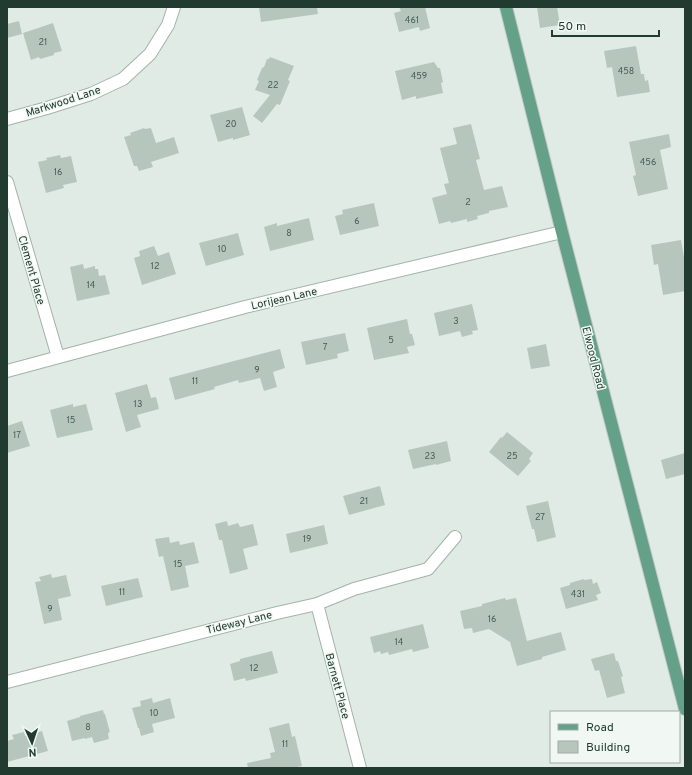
<svg xmlns="http://www.w3.org/2000/svg" width="692" height="775" viewBox="0 0 692 775" font-family="Overpass,sans-serif">
<rect width="100%" height="100%" fill="#e0ebe5"/>
<path fill="#b6c6bd" d="M259 7H317L318 14 261 22Z
M399 7H425L430 28 420 31 419 27 399 32 394 13 401 11Z
M537 7H557L560 25 540 28Z
M19 21 22 34 7 38V24Z
M53 23 62 51 54 53V55L40 59 39 57 31 60 23 33Z
M636 46 641 74H644L645 81 648 80 650 92 617 97 612 67 607 68 604 51Z
M270 57 294 66 288 80 290 81 280 105 277 104 262 123 253 116 270 95 255 90 259 81 257 80 262 68 264 67 267 59H269Z
M434 62 438 68H440L443 82 441 83 443 93 416 99V96L402 100 395 71Z
M242 107 250 135 233 140V138L218 142 210 115Z
M471 124 480 159 476 160 484 190 502 186 508 207 489 211V213L477 216 478 219 467 222V219L451 223 450 221 439 224 432 198 447 194 444 184 449 183 440 148 457 144 453 128Z
M144 128 145 129 151 128 156 143 174 137 179 153 151 162 153 167 139 171 137 166H134L124 137 131 135 130 133Z
M669 134 671 147 660 150 668 189 638 196 633 176 636 175 629 142Z
M60 155 61 158 71 156 77 182 63 185 64 188 46 193 38 162 47 160 46 158Z
M374 203 379 226 340 235 335 216 343 214 342 210Z
M309 218 314 240 270 251 264 227 277 223V226Z
M238 233 244 255 206 266 199 243Z
M681 240 685 263V291L663 295 658 264 654 265 651 245Z
M154 246 158 256 169 252 176 274 142 285 134 258 140 256 139 251Z
M83 264 84 269 95 266V269H98L99 276 105 275 110 294 77 301 70 267Z
M472 304 478 330 472 331 473 334 462 337 460 331 439 336 434 313Z
M407 319 410 334H412L415 345 407 347 409 353 374 360 367 328Z
M345 333 349 351 337 354 338 358 306 365 301 342Z
M546 344 550 366 531 369 527 348Z
M280 349 285 368 273 372 277 387 264 391 260 378 239 383 238 380 214 387 215 389 175 400 169 378Z
M147 384 151 398 156 397 159 409 137 415 141 427 126 432 115 393Z
M73 404V407L86 404 93 430 57 438 50 410Z
M22 421 30 446 7 453V426Z
M507 432 533 453 529 459 531 461 518 476 489 452 501 437 502 438Z
M447 441 451 461 436 465V464L413 469 408 450Z
M685 453V474L666 479 661 460Z
M380 486 385 505 349 515 343 496Z
M548 501 556 537 537 542 534 529H532L526 506Z
M227 521 228 526 238 523 240 527 253 524 258 545 243 549 248 569 230 574 222 540H219L215 524Z
M324 525 328 544 290 553 286 534Z
M169 537 170 543 179 541 180 545 194 542 199 563 185 566 189 587 171 591 163 556 159 557 155 539Z
M51 574 52 578 66 575 71 596 58 599 62 620 44 624 35 582 41 581 39 577Z
M138 578 143 597 106 606 101 586Z
M584 579V580L592 579 593 584 597 582 601 593 596 595 598 600 566 609 560 588 570 585V583Z
M505 598 506 600 516 598 527 641 561 632 566 650 542 657V659L517 666 510 642 489 629 473 633 472 628 464 629 460 611 482 606V604Z
M423 624 429 648 413 652 412 649 389 655 388 652 381 654 380 651 374 653 370 637Z
M272 651 278 673 246 681 245 678 234 681 230 664 240 661V659Z
M614 653 616 661H618L623 676 621 677 625 693 607 698 599 670 595 671 591 659Z
M152 698 153 703 170 698 175 718 152 724 154 732 141 736 139 728H138L132 708 141 706 140 701Z
M103 710 104 714H105L110 732 108 733 109 739 94 743 92 737 85 739V738L72 741 67 721 80 717V716Z
M289 723 292 737 295 736 302 766 292 768H248L247 763 271 758 270 753 275 752 269 728Z
M42 731 48 751 7 762V741L14 739 12 735 24 732 25 736Z"/>
<g fill="none" stroke-linecap="round" stroke-linejoin="round">
<defs>
<path id="minor" d="M7 119 47 108 91 94 123 79 150 54 168 25 174 7
M7 182 58 357
M7 371 245 307 562 232
M317 604 360 768
M7 682 277 613 317 604 354 589 428 569 455 537"/>
<path id="major" d="M506 7 562 232 685 709"/>
</defs>
<use href="#minor" stroke="#a3b3ab" stroke-width="14"/>
<use href="#major" stroke="#c1c8c5" stroke-width="14"/>
<use href="#minor" stroke="#fff" stroke-width="12"/>
<use href="#major" stroke="#65a089" stroke-width="12"/>
</g>
<g text-anchor="middle" stroke-width="3" stroke-linejoin="round" paint-order="stroke">
<g font-size="9" fill="#465e54">
<text x="412" y="23">461</text>
<text x="43" y="45">21</text>
<text x="626" y="74">458</text>
<text x="419" y="79">459</text>
<text x="273" y="88">22</text>
<text x="231" y="127">20</text>
<text x="648" y="165">456</text>
<text x="58" y="175">16</text>
<text x="468" y="205">2</text>
<text x="357" y="224">6</text>
<text x="289" y="236">8</text>
<text x="222" y="252">10</text>
<text x="155" y="269">12</text>
<text x="91" y="288">14</text>
<text x="456" y="324">3</text>
<text x="391" y="343">5</text>
<text x="325" y="350">7</text>
<text x="257" y="373">9</text>
<text x="195" y="384">11</text>
<text x="138" y="407">13</text>
<text x="71" y="423">15</text>
<text x="17" y="438">17</text>
<text x="430" y="459">23</text>
<text x="512" y="459">25</text>
<text x="364" y="504">21</text>
<text x="540" y="520">27</text>
<text x="307" y="542">19</text>
<text x="178" y="567">15</text>
<text x="122" y="595">11</text>
<text x="578" y="597">431</text>
<text x="50" y="612">9</text>
<text x="492" y="622">16</text>
<text x="399" y="645">14</text>
<text x="254" y="671">12</text>
<text x="154" y="716">10</text>
<text x="88" y="730">8</text>
<text x="285" y="747">11</text>
</g>
<g font-size="11" fill="#213b31" stroke="#f1f8f3">
<text transform="translate(63 101) rotate(-18)" y="4">Markwood Lane</text>
<text transform="translate(32 270) rotate(74)" y="4">Clement Place</text>
<text transform="translate(284 298) rotate(-13)" y="4">Lorijean Lane</text>
<text transform="translate(594 358) rotate(76)" y="4">Elwood Road</text>
<text transform="translate(239 622) rotate(-14)" y="4">Tideway Lane</text>
<text transform="translate(338 686) rotate(75)" y="4">Barnett Place</text>
</g>
</g>
<rect width="692" height="775" fill="none" stroke="#213b31" stroke-width="16"/>
<rect x="550" y="711" width="130" height="52" fill="#f1f8f3" stroke="#9eaca5"/>
<rect x="558" y="724" width="20" height="6" fill="#65a089" stroke="#9eaca5"/>
<text x="586" y="731" font-size="12" fill="#213b31">Road</text>
<rect x="558" y="741" width="20" height="12" fill="#b6c6bd" stroke="#9eaca5"/>
<text x="586" y="751" font-size="12" fill="#213b31">Building</text>
<g transform="translate(32 743) rotate(177)" stroke="#f1f8f3" stroke-width="3" paint-order="stroke">
<path d="M0-3L7 15L0 10L-7 15Z" fill="#213b31"/>
<text y="-6" font-size="11" font-weight="bold" text-anchor="middle" fill="#213b31">N</text>
</g>
<path d="M552 30v6h107v-6" fill="none" stroke="#213b31" stroke-width="2"/>
<text x="558" y="30" font-size="12" fill="#213b31" stroke="#f1f8f3" stroke-width="3" paint-order="stroke">50 m</text>
</svg>
